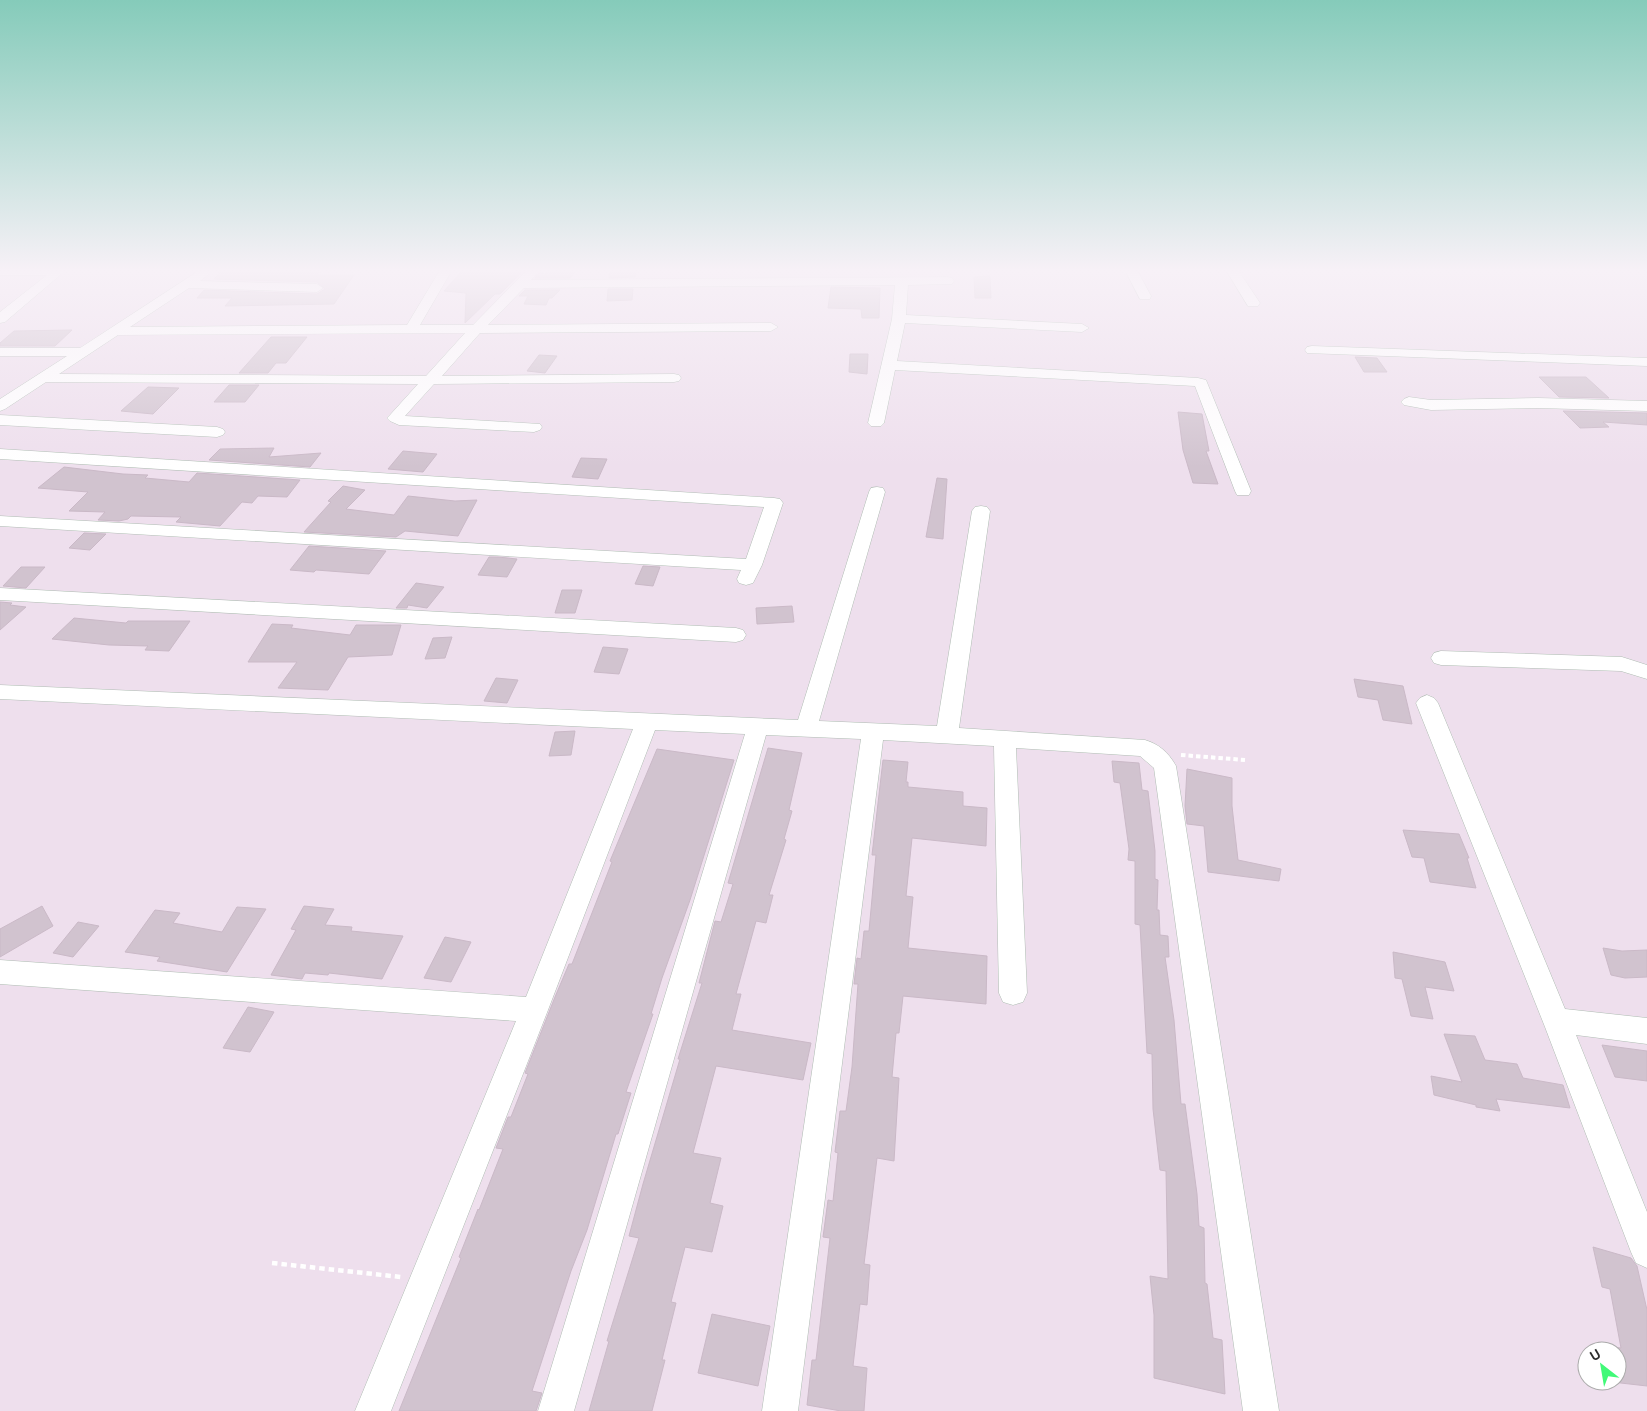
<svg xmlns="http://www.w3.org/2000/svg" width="1647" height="1411" viewBox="0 0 1647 1411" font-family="Overpass,sans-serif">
<rect width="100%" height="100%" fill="#eedfed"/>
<path fill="#d1c3cf" stroke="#cab9c7" d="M223 270H321L317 275H354L334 304 225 306 232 298H197L204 290 317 294 325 289 317 282 214 279Z
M549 270H576L570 278H535L539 273 546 274Z
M610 270H636L635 277 609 278Z
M462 271 495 272H522L500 294H495L465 323 466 293 444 291Z
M990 276 991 298H975L974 277Z
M831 287 880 288 879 318H862L861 309 828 308Z
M608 289H633L632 300 607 301Z
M525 290H560L552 298H549L546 305 524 304 528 296H519Z
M72 330 55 346H0V343L14 331Z
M271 337H307L286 363H276L268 373H239Z
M850 354H868L867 374 849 372Z
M539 355 557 356 545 373 527 371Z
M1355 357 1377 358 1387 372H1364Z
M1539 377H1586L1609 398 1559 397Z
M229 385H259L245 402H214Z
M148 387 179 388 153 414 121 411Z
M1563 411 1647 413V425L1603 422 1609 427 1580 428Z
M1178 412 1202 414 1209 451H1206L1218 484 1193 483 1183 450Z
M274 448 269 457 321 453 310 467 209 460 220 449Z
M403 451 437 454 423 472 388 469Z
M581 458 607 459 598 479 572 477Z
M64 467 123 474 148 475 145 478 189 482 197 473 300 480 287 497 258 496 252 503 242 502 220 526 176 522 181 517 131 516 128 519 119 521 98 520 105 512 69 511 88 492 38 488Z
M937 478 947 479 943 539 926 537Z
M343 486 365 490 346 509 394 515 408 496 455 501 477 500 458 536 405 531 396 537 304 532 331 502 328 501Z
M84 533 106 534 90 550 69 548Z
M309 546 386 551 369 574 316 570 314 572 290 570Z
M489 557H498L517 559 507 577 478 575Z
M643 566 660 567 653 586 635 584Z
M21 567H45L26 588 3 586Z
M416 583 444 587 427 608 408 605 407 608H396Z
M562 590H582L575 613H555Z
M0 602 12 603 10 605 26 607 0 630Z
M792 606 794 622 757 624 756 608Z
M74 618 126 623 128 621H190L169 651 145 650 148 646 109 645 52 639Z
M272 624 293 625 291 628 350 635 356 625H401L392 655 348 657 328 690 278 688 297 662H248Z
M452 637 445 658 425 659 433 638Z
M603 647 628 649 619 674 594 672Z
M496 678 518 680 507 703 484 701Z
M1354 679 1403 686 1412 724 1383 720 1378 700 1358 697Z
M575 731 571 755 549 756 555 732Z
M768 748 802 753 789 810 792 811 784 839 786 840 769 895H773L766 923 756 921 736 994H741L732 1030 811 1043 803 1080 716 1066 693 1153 721 1158 710 1203 723 1206 712 1252 685 1247 671 1302 676 1303 662 1360H665L652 1411H589L609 1341H607L639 1238 629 1236 643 1184 680 1059H678L702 983H699L715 921 721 922 733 884 728 883Z
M657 749 734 760 690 900 662 978 651 1014H653L626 1092 631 1093 618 1134H616L587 1230 571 1271 532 1391 542 1393 536 1411H399L461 1258 459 1257 478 1209 479 1210 503 1149 496 1148 508 1117H511L528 1074 525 1073 555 997 569 964H572L612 862 610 861Z
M883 760 908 762 906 782H908V787L963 792V806L987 808 986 846 912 838 906 896 913 897 908 948 987 956 986 1004 903 996 899 1033H896L892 1077 899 1078 894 1161 877 1158 864 1264 870 1265 867 1305 860 1304 853 1366 867 1368 864 1411H841L807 1405 812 1360H816L830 1238 823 1237 828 1200 833 1201 838 1153 835 1152 840 1111H846L852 1067 858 984H854L857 958 861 959 864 931H869L876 855H872Z
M1112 761 1139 763 1142 790 1148 791 1155 851V879L1158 880 1157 910H1159L1160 935 1168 936 1169 957H1165L1174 1020 1181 1104H1185L1197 1194 1199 1226 1204 1228 1205 1283 1207 1284 1213 1338 1222 1340 1225 1394 1154 1378V1315L1150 1276 1168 1279 1166 1171 1160 1170 1153 1109 1152 1054 1147 1053 1140 925 1135 924V861L1128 860 1129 849 1120 783 1114 782Z
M1187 769 1232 778V806L1238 860 1281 869 1279 881 1208 872 1204 826 1187 824 1185 806Z
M1403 830 1459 834 1469 858H1467L1476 888 1430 882 1424 858 1412 857Z
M42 906 53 926 0 957V929Z
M304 906 334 909 325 925 352 927 351 931 403 936 382 979 329 973 328 975 305 973 302 979 271 975 296 930 291 929Z
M237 907 266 909 227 972 157 961 160 957 125 952 155 910 180 913 173 923 222 932Z
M78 922 99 926 73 957 53 953Z
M445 937 471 942 451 982 424 978Z
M1603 948 1622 951 1647 950V977L1625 978 1611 975Z
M1393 952 1445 962 1454 991 1425 987 1433 1019 1411 1016 1402 979 1395 978Z
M248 1007 274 1012 250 1052 223 1048Z
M1444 1034 1475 1036 1485 1060 1517 1064 1523 1078 1563 1085 1570 1108 1496 1099 1500 1111 1476 1107V1105L1434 1095 1431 1076 1462 1082Z
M1602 1045 1647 1051V1081L1615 1077Z
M1593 1247 1631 1258 1637 1266 1647 1310V1386L1603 1381H1617V1351H1592L1590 1345 1621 1348 1610 1289 1602 1287Z
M712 1314 770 1326 758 1386 698 1373Z"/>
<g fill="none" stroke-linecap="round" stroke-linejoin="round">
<defs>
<path id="street" d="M0 270H66L5 322 0 323V312L47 275H0Z
M200 270H214L200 281 317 284 323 288 317 292 189 288 130 327 407 325 440 270H452L420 325H473L527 270H535L537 273 531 280 948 277 952 278 954 281 952 284 908 285 906 315 1082 324 1089 328 1082 332 905 323 897 361 1198 378 1206 380 1251 491 1249 495H1237L1235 491 1195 386 895 370 884 423 881 426H871L868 423 892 319 895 285 524 288 488 325 771 323 778 327 771 331 480 333 442 376 674 374 679 375 681 378 679 381 674 382 434 384 405 416 540 424 542 427 540 430 534 432 399 425 390 421 387 418 390 415 418 384 46 382 5 409 0 411V399L67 356H0V348H80ZM465 333 426 376 59 374 118 335Z
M1125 270H1137L1151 296 1150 299H1140Z
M1226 270H1238L1260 303 1258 306H1248Z
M1312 346 1647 358V366L1307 353 1305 350 1307 347Z
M1409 397 1431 400 1538 398 1647 401V411L1538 408 1431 410 1404 405 1401 402 1404 399Z
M0 415 217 427 223 429 225 432 223 435 217 437 0 425Z
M0 449 774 498 780 499 783 503 762 565 753 583 746 585 739 583 737 579 741 570 0 526V516L746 559 764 507 0 459Z
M877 487 883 488 885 492 819 721 937 726 972 511 975 507 981 506 987 507 990 511 959 728 1145 740C1159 744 1169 753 1176 766L1279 1411H1243L1154 768 1140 756 1016 748 1027 993 1023 1002 1013 1005 1003 1002 999 993 994 746 883 740 798 1411H762L861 739 766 735 574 1411H538L745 734 655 730 548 1010 391 1411H355L516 1021 0 984V960L526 997 633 729 0 699V685L798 720 869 492 871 488Z
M0 588 736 628 743 630 746 635 743 640 736 642 0 600Z
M1441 651 1622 657 1647 665V679L1621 671 1441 665 1434 663 1431 658 1434 653Z
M1427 695 1434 698 1438 703 1565 1009 1647 1018V1044L1576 1035 1647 1212V1268L1636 1263 1631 1252 1545 1027 1416 703 1420 698Z"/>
</defs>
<use href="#street" stroke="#afbdb3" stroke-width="1"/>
<path stroke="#fff" stroke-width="4" stroke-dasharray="4.5 3" stroke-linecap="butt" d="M1181 755 1245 760"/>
<path stroke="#fff" stroke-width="4.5" stroke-dasharray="5.5 4" stroke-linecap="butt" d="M272 1263 401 1277"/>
<use href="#street" fill="#fff" fill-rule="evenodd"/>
</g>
<linearGradient id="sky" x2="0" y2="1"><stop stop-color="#85cbba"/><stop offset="0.58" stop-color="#f7f1f7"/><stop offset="1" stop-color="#f7f1f7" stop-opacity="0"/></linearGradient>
<rect width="1647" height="467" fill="url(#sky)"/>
<g transform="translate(1602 1366) rotate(329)"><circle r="24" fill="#ffffff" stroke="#ababab"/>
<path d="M0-4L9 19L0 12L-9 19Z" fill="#41f978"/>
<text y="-8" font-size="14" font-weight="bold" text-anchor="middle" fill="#2d2d2d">U</text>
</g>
</svg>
